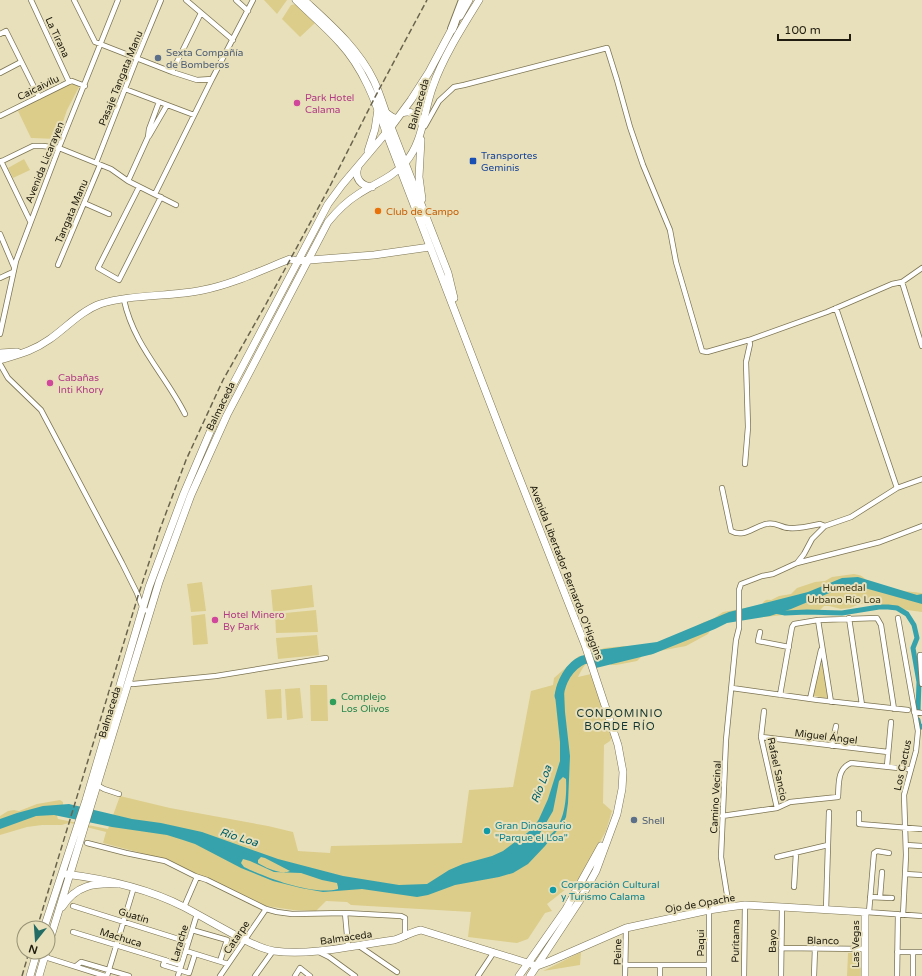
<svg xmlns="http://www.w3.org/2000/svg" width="922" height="976" viewBox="0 0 922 976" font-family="'Varela Round',sans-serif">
<rect width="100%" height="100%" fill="#e8e0bb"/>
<path fill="#dccd8b" d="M264 0H287L277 14Z
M296 4 315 23 300 37 282 19 291 5Z
M70 83 79 87 67 110 57 139 31 138 18 111Z
M24 159 30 170 13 178 8 168Z
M854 574C866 576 862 578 870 583 882 590 908 591 922 593V612L899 609 870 603 860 604 850 608 841 609 829 606H824L820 610 809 612 765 617 735 619 711 629 708 634 686 646 654 652 651 655 647 653 644 654 637 661 616 665H611L607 661C587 662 587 659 578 677L591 674 614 734 610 741 604 745 603 803 612 811 606 831 580 878 547 904 552 911 545 913 528 939 517 943 468 937 471 912 351 905 347 902 326 901 316 911 293 910 266 906 160 858 103 843 106 832 70 823 65 824 62 825H42L27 827 0 835V816L8 811 14 810 19 811 37 804 60 800 63 802V805L57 816 58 819 108 829 120 796 170 808 268 826 293 832 298 851 330 853 331 846 462 843 469 790 513 787 531 691 553 685 554 678 579 656H586L604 648 624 646 645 648 687 631 704 622 713 619 723 612 762 605C764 600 766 599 771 600L779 596 791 594 797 588 815 582 825 581 832 577Z
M202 582 206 611 191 612 187 584Z
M312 585 314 607 273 612 271 590Z
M316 610 318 632 276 633 275 614Z
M205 614 208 644 193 645 191 616Z
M317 635 319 655 278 659 276 638Z
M822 661 829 698 813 696Z
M310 685H327L328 721H311Z
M300 688 303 718 287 720 285 689Z
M281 689 282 718 267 719 265 690Z
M581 952 580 965 543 971Z
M848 953H863L862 976H847Z"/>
<path fill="#36a2ac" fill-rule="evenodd" d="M858 577 917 595 922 594V604L861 587 846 586 791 609 770 616 727 623 715 629 653 654 596 668 590 651 657 642 729 612 808 592 842 578Z
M561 684 564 690 565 712 570 756 568 803 566 817 563 823 545 846 528 864 513 873 499 877 455 885 428 895 417 897 362 889 323 892 301 888 273 881 241 868 195 844 183 840 167 835 112 827 54 815 36 816 0 829V819L17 813 43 806 69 804 132 819 161 823 202 832 278 859 343 876 399 885 427 884 449 870 463 864 492 856 503 851 527 833 534 827 539 819 548 799 560 761V742L555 695 557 686ZM563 777 566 779C567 799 565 832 541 840L539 838V835L553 811 559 781ZM261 857 265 858 290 871C281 875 266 868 258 863V860ZM243 859 250 861 274 872 301 873 322 880 337 883 338 887V889C313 896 267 878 244 867L241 863Z"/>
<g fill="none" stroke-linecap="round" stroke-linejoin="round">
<path stroke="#36a2ac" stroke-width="5" d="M775 611 785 613 807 612 842 613 879 607H888L897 608 907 614 914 625 917 638 913 648 919 682 918 711
M918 720 919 725 922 727"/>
<path stroke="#36a2ac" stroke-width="9" d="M559 696C561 682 569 666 583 660 587 659 593 658 598 657"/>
<defs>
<path id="street" d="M31 0 69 82
M74 0 95 42 172 72 197 80 212 79 253 0
M186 0 233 40
M236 0 248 11
M0 34 6 31 39 97
M172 72 201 13
M0 73 21 62
M125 89 194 115
M0 116 69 82 72 81 85 86
M425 126 439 101 454 87 464 85 607 48 617 80 630 127 643 165 670 230 676 262 702 351 707 352 749 340
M149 136 167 105
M1 161 30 221
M0 162 33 146H43L59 148 111 169 128 181 176 205
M96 163 137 58 161 0
M128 181 148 137 149 129 159 102
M139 187 98 268 119 280 161 197
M155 194 212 79
M84 203 109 214
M0 234 14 267
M58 265 100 165
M0 278 13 272
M902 282 922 346
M124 300C134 346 165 374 185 414
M836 308 897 488
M0 334 16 261 60 145 118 0
M0 364 8 378 41 410 122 563 137 593 143 609 150 612
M745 464 748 427 746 362 750 344 749 340 827 312 892 284 902 282 922 268
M722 488 731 531C744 538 753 527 766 524 775 521 781 528 789 528 799 529 811 526 820 524L825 526
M797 563 804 554 812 539 825 526 851 517 897 488 922 479
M849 618 862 705
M898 618 918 731 916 751 904 795 906 855 903 915
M818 620 831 702
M760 632 758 641 789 647
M922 655H920L922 684
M129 683 133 684 216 676 326 658
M732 688 818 700 908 710
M780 695 792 627 794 624 818 620 877 618 881 625 894 709
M810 699 821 650
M764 711 761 737 777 808
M914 712 922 713
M761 737 888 752
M832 746 836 726
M887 766 891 722
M97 785 104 789 119 794
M859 813V824L922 829
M722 816 777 808 790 802 838 797C839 784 837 769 851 763L908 769
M87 843 126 853 165 861 195 876 207 880 266 909 277 912 292 914 345 913 401 916 405 918V937
M906 845 922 846
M777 857 828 845
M905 874 922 875
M794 887 796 853
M870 897 892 898
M880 897 882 872
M73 906 188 942
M184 907 197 877
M729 907 721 857 726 740 736 640 739 628V590L741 584 762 576 773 574 797 563 880 542 922 526
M709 910V976
M826 910 829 812
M866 912 922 916
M869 912 874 853 877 851 889 853
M345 913 348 946
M192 930 227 940 220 961
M73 932 181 965
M359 946 397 972
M781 948 865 949
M186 951 228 964
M319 952 329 957 355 976
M897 952H922
M913 952V976
M45 957 105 976
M165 960 163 965 189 973 195 954
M626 965H709
M76 966 81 962 129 976
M107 976 134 887
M178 976 197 914
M220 976 266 909
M255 976 273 951
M295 976 300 968 310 976
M478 976 494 952
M625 976 626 928
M660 976V965
M744 976 745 905
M781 976 782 907
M814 976 815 948
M897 976 898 914"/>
<path id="secondary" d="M296 0C310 14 326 27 340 43 363 68 375 100 386 132
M304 0C330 24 358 48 374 81 381 96 385 112 391 127
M0 353 17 352
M0 360C20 354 33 351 50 339 67 327 81 311 100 304 131 294 171 297 203 290 233 284 262 270 290 259L297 261 374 255 430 247
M65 874C106 879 147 888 184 907 201 916 218 926 235 935 247 941 260 949 274 951 312 956 356 945 394 940 404 937 411 932 421 930L537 966 548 962 626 928 709 910 729 907 745 905 782 907 865 912V976"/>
<path id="primary" d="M460 16 469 0
M385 112 392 117 397 119
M402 113C411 110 420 115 422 125
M391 127 448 273 454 298
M386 132 502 434 585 645 618 745 623 772 622 789 617 814 596 871 580 900 530 976
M421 140 419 177 422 199
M368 151 375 129 378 109
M358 167C354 178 361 186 372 187
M62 907C76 885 94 883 117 884
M44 928 86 800 149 587 184 493 219 411 328 204 342 185 391 127 411 100 429 72 454 25
M48 946 159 582 191 495 227 415 328 222C337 211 346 202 357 195 373 184 392 178 405 163 424 141 423 112 433 86 443 57 463 26 479 0
M30 976 37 952
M39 976 46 952
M519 976 566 909 601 846"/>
<path id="highway" d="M452 29 463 0"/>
</defs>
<use href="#street" stroke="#7c7453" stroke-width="6"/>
<use href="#secondary" stroke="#7c7453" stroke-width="8"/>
<use href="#primary" stroke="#7c7453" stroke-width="8"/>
<use href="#highway" stroke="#7c7453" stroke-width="10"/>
<use href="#street" stroke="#fff" stroke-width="4.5"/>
<use href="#secondary" stroke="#fff" stroke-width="7"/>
<use href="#primary" stroke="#fff" stroke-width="7"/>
<use href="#highway" stroke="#fff" stroke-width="8"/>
<path stroke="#6a644e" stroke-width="1.5" stroke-dasharray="6 3" stroke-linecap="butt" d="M37 928 138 596 160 529 186 460 223 380 266 304 329 188 374 99 427 0
M22 976 29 952"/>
</g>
<g fill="#5c6f8a" stroke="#e8e0bb" stroke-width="1.5">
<circle cx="158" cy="58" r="4"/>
<circle cx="634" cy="820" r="4"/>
</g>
<g fill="#d1479c" stroke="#e8e0bb" stroke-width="1.5">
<circle cx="297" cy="103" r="4"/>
<circle cx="50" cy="383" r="4"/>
<circle cx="215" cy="620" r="4"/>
</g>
<rect fill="#1a4fb4" stroke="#e8e0bb" stroke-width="1.5" x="469" y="157" width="8" height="8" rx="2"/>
<circle fill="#e8710a" stroke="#e8e0bb" stroke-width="1.5" cx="378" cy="211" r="4"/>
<circle fill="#2e9e5b" stroke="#e8e0bb" stroke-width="1.5" cx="333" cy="702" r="4"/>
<g fill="#0f9aa8" stroke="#e8e0bb" stroke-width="1.5">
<circle cx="487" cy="831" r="4"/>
<circle cx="553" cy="890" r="4"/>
</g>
<g text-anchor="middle" stroke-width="4" stroke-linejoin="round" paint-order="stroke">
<g font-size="10" fill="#201c0f" stroke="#e8e0bb">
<text transform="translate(58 37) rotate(65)" y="4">La Tirana</text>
<text transform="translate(120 78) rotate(-68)" y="4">Pasaje Tangata Manu</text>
<text transform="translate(38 87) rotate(-26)" y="4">Caicaivilu</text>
<text transform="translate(418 104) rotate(-74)" y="4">Balmaceda</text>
<text transform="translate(44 162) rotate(-68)" y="4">Avenida Licarayen</text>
<text transform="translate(71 211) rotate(-67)" y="4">Tangata Manu</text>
<text transform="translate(220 406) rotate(-64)" y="4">Balmaceda</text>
<text transform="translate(567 572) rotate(69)" y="4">Avenida Libertador Bernardo O'Higgins</text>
<text transform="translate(109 712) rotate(-73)" y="4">Balmaceda</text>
<text transform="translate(826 736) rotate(7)" y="4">Miguel Ángel</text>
<text transform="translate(902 765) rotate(-78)" y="4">Los Cactus</text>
<text transform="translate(778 769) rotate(78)" y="4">Rafael Sancio</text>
<text transform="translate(715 797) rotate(-87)" y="4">Camino Vecinal</text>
<text transform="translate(700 903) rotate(-10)" y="4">Ojo de Opache</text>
<text transform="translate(134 915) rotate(17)" y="4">Guatín</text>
<text transform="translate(121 937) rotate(17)" y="4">Machuca</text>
<text transform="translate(236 937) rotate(-56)" y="4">Catarpe</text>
<text transform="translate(346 937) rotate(-8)" y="4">Balmaceda</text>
<text transform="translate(823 940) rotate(1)" y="4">Blanco</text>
<text transform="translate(735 941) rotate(-89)" y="4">Puritama</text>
<text transform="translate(772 941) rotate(-89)" y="4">Bayo</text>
<text transform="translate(179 943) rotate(-73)" y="4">Larache</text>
<text transform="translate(700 943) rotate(-90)" y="4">Paqui</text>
<text transform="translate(855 944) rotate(-90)" y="4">Las Vegas</text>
<text transform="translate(617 952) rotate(-89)" y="4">Peine</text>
</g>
<g font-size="10" fill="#4e5e75" stroke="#e8e0bb" text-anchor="start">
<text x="166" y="56">Sexta Compañía<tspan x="166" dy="12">de Bomberos</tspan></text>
<text x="642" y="824">Shell</text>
</g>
<g font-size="10" fill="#b23c85" stroke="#e8e0bb" text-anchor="start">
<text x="305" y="101">Park Hotel<tspan x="305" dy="12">Calama</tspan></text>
<text x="58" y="381">Cabañas<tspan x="58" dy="12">Inti Khory</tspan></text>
<text x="223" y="618">Hotel Minero<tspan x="223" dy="12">By Park</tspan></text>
</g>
<g font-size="10" fill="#164399" stroke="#e8e0bb" text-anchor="start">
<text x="481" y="159">Transportes<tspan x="481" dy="12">Geminis</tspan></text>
</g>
<g font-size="10" fill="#c56008" stroke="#e8e0bb" text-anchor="start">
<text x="386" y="215">Club de Campo</text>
</g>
<g font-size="10" fill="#403918" stroke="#e8e0bb">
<text x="844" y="591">Humedal<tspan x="844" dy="12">Urbano Río Loa</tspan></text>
</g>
<g font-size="10" fill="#27864d" stroke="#e8e0bb" text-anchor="start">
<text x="341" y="700">Complejo<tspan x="341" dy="12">Los Olivos</tspan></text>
</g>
<g font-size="10" fill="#0d838f" stroke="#e8e0bb" text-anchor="start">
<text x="495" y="829">Gran Dinosaurio<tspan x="495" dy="12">"Parque el Loa"</tspan></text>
<text x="561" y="888">Corporación Cultural<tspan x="561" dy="12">y Turismo Calama</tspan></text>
</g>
<g font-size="11" letter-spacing="1" fill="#123430" stroke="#e8e0bb">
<text x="620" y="717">CONDOMINIO<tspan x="620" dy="13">BORDE RÍO</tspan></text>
</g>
<g font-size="11" font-style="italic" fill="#016068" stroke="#e8e0bb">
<text transform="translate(541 784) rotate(-69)" y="4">Río Loa</text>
<text transform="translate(239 837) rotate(17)" y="4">Río Loa</text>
</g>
</g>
<g transform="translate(36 940) rotate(197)"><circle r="19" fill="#e8e0bb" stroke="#989276"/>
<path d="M0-3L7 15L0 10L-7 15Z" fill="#236c65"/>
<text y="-6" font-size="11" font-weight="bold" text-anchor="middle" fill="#201c0f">N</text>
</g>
<path d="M778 34v6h72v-6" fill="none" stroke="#201c0f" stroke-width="2"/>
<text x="784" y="34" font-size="12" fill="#201c0f" stroke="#e8e0bb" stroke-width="3" paint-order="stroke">100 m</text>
</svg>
